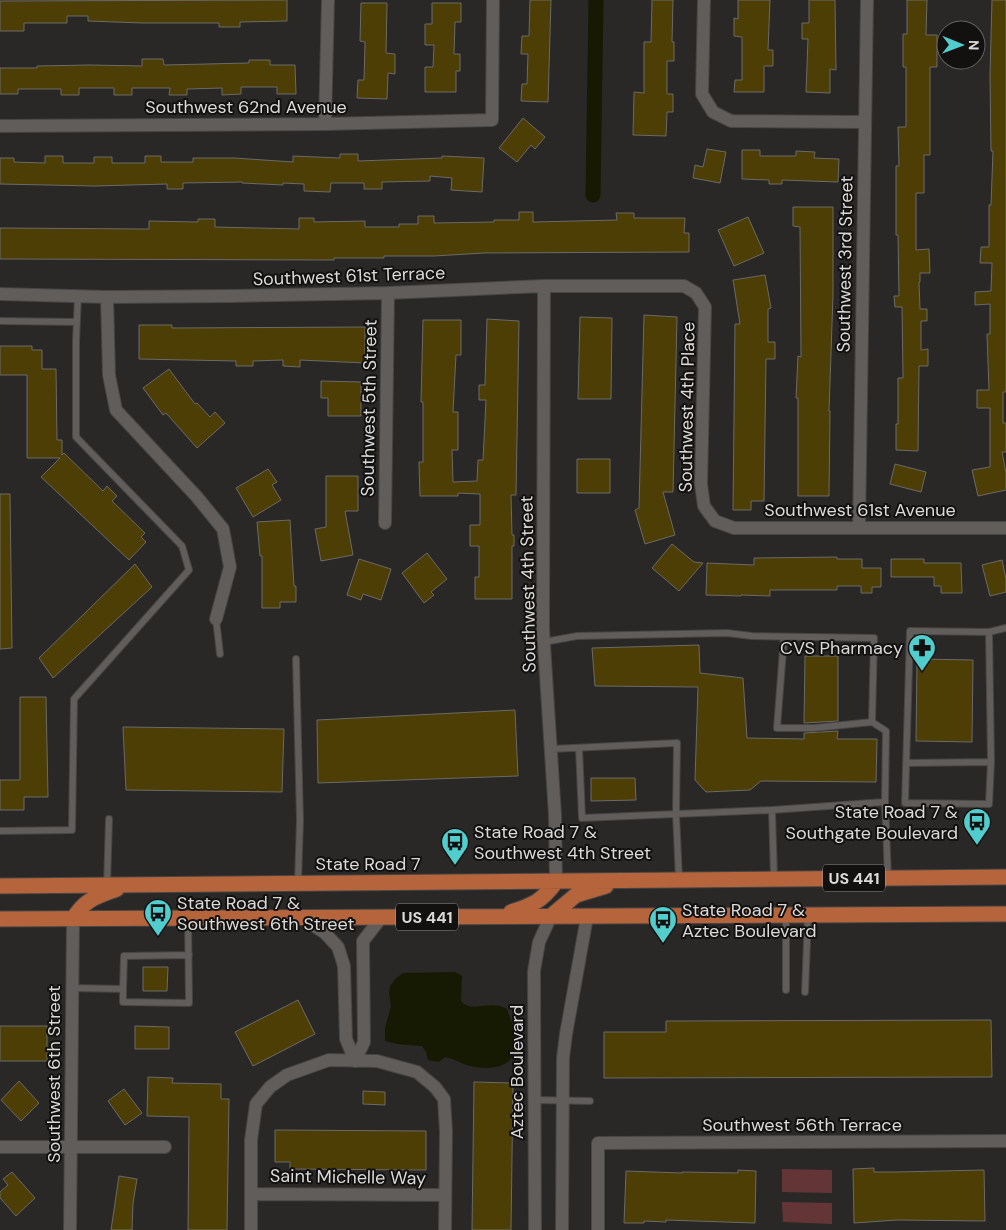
<svg xmlns="http://www.w3.org/2000/svg" width="1006" height="1230" viewBox="0 0 1006 1230" font-family="'DM Sans',sans-serif">
<rect width="100%" height="100%" fill="#2a2826"/>
<path fill="#643537" d="M782 1169 832 1170V1193L782 1192Z
M782 1202 832 1203V1224L783 1222Z"/>
<path fill="#161a02" d="M455 972 462 976 461 1001C473 1014 489 999 507 1009 510 1018 518 1038 517 1046 512 1070 489 1070 470 1066 461 1064 455 1059 445 1057L439 1062 428 1060 426 1052 422 1046 397 1044 385 1041V1028L391 1006 389 993 390 986 395 979 403 973Z"/>
<g fill="none" stroke-linecap="round" stroke-linejoin="round">
<path stroke="#161a02" stroke-width="15" d="M593 195 596 0"/>
</g>
<path fill="#4c3e05" stroke="#6b6a67" d="M287 0V21L240 22V27H219V23H142L88 21V16H67V23H24V31H0V1Z
M530 0H551L548 102 521 101 522 84H527L528 54H521L522 36H529Z
M652 0H673L672 42H674V61H667V94H673V112H667L666 136 633 135 634 92 644 93V42H651Z
M738 0H770L768 50H773V66H764V92H734L735 80H742V37L734 36V18L738 19Z
M809 0H835L836 70 830 69V93L806 92 808 39H802V23H809Z
M907 0H927L926 35H937V67H930V155H924V193H916V250L929 249 930 273H920V282H919L920 309H927V321H921V350L928 349V366H919L918 451 896 450V424H898V378H903L902 307H895L894 296H899L898 235H896V166H899L898 127H906V67H903V34H907Z
M992 0H1006V392H1003V423H1006V452H1002L1006 473V490L978 496 972 470 990 467V408H977V390H989L987 334H990V304L975 305V292L991 291 992 263H980L981 247H989V205H991L993 151H991L990 75Z
M361 3H387L386 53 395 54V74L388 73 387 99 357 98 358 80H364L365 42 360 41Z
M432 3H461V22H455L454 54H460V71H456V92H425V67H433L434 45H425V24H432Z
M142 59H163L164 65 249 63V60H270V65H295L296 94H277V87H241V94L222 95V88L187 89V95H169L170 88H132V95H114V88H79V95H61V89H18V94H0V68H37V66L90 65 142 66Z
M523 118 545 137 535 149 531 145 517 162 499 148Z
M707 149 726 152 720 183 693 178 695 165 703 167Z
M742 150H760V156H796V151L815 152 814 158 839 159 838 182 782 180V184H769V180L742 179Z
M340 154H358V161L442 158V156L484 158 482 192 451 190 452 178 430 176V181L382 182V189H364V183H331L330 192 304 191V184L283 183V185L242 183V182L183 183V189H167V184L94 186 0 184V158H14V162L45 163V156H63V163H94V157H112V163H145V156H161V162H193V158H234L293 162V156L340 158Z
M793 207H833V295L829 411H830L829 496H798V398H796L798 356 801 357 800 227 793 226Z
M519 212H533V222L617 220 616 213H634V218H685L684 233H689V252L484 253 434 256H384V258H334V260L0 259V228L149 229V221L198 222V219H215V227L299 229V218H314V222L365 221V227H399V224H418V216H434V223L494 222V220H519Z
M748 217 764 253 734 266 718 230Z
M765 275 771 308 768 309V342H775V359H766L764 501H751V510H733L735 324H740L733 280Z
M644 315 677 317 673 492H663L675 535 645 544 635 510 639 508Z
M580 317 612 318 611 399H578Z
M487 319 519 321 516 495H511L512 535H514V546H512V599H475V577H479V546H470V525H480V494L458 493V496H420L419 462H423V402H421L423 320H461V355H456L453 412H458V450H452L453 482 477 481 478 460H483L486 400H479V385H485Z
M139 325H172V328L365 327V363L300 360V367L283 366V360L253 361V366H236V361L139 359Z
M0 346H32V350H42V369H56L57 440H62V455L64 453 103 491 107 486 117 496 112 501 145 533 141 537 146 542 129 560 41 477 60 458H27V375H0Z
M169 369 195 404 197 403 210 417 215 412 225 423 197 448 166 413 163 415 143 388Z
M321 381 361 382V416H328V398H321Z
M577 459H610V493H577Z
M895 464 926 472 921 492 890 484Z
M268 469 277 482 272 485 281 500 253 517 236 488Z
M326 476H358V511H345L353 555 321 561 315 529 326 527Z
M0 494H10L12 648 0 649Z
M290 520 294 586H296V602H280V608H262V556H260L257 522Z
M672 544 694 562 703 563 679 591 652 568Z
M427 553 447 579 431 592 434 595 424 603 402 573Z
M837 557V559H862V568H881V587H872V593H861V586H837V590H770V596L741 595V596L706 595 707 563 754 565V558Z
M359 559 391 569 381 600 363 594 361 600 347 595Z
M891 559H924V563H961L962 593H941V586H934V577H891Z
M1002 560 1006 579V592L990 596 982 565Z
M135 564 152 587 53 678 39 658Z
M699 645 700 673 743 678 747 738 804 739V733L838 731 837 739H877L876 782 761 781 750 790 706 792 695 780 698 687 595 686 592 648Z
M805 656H838V721L804 723Z
M917 659 973 660 972 742 916 741Z
M20 697H46L48 797H24V810H0V780H20Z
M515 710 518 776 318 783 317 720Z
M123 727 284 729 282 792 126 790Z
M591 778H635L636 800 591 801Z
M143 967H168L167 991H143Z
M298 1000 315 1034 253 1066 235 1032Z
M991 1020 992 1077 604 1078V1032H666V1021Z
M0 1026H47V1061H0Z
M135 1026 169 1027V1049H135Z
M148 1077 173 1078 172 1083 221 1084V1099H229L227 1230H188L189 1117 147 1116Z
M19 1081 39 1103 21 1121 1 1100Z
M474 1082 513 1083 511 1230H472Z
M124 1089 142 1113 125 1125 108 1101Z
M363 1091 385 1092V1105L363 1104Z
M275 1130 426 1131V1170L290 1169V1162H275Z
M874 1168V1172H896L984 1170 985 1221 897 1220 854 1223 853 1169Z
M738 1170 756 1171 755 1223 666 1220V1222L644 1221V1223H624L626 1171 682 1173V1172L738 1173Z
M12 1172 35 1198 16 1216 0 1198V1192L8 1185 3 1179Z
M119 1176 137 1179 133 1203 132 1230H111Z"/>
<g fill="none" stroke-linecap="round" stroke-linejoin="round">
<defs>
<path id="service" d="M0 321 77 322
M216 619 220 654
M989 632 991 762 989 804 905 803 910 631 989 632 1006 628
M784 637 777 728H814L872 722
M544 642 577 636 727 633 752 636 874 638 872 722 886 731 885 802
M296 659 300 820 298 882
M551 749 677 743 676 814 582 818 579 748
M906 763 991 762
M772 810 885 802 888 878
M0 831 72 830 74 699 189 570 182 546 76 437V341L78 296
M679 879 676 814 772 810 774 878
M107 885 109 819
M786 916V990
M72 988 123 989V1002L189 1003 188 918
M123 989 124 956 189 955
M805 992 808 916
M535 1100 590 1101"/>
<path id="minor" d="M704 0 702 94 713 112 731 121 864 122
M325 124 328 0
M0 126 325 124 492 120 493 0
M544 286 543 629 555 815 556 882
M0 294 107 297 232 296 388 293 544 286H684L696 293 705 307 701 484 704 506 715 521 734 528H1006
M107 297 109 375 116 410 197 497 223 529 230 567 216 619
M385 523 388 293
M859 528 867 0
M302 918 325 933 338 947 344 966 346 1039 355 1061
M355 1061 364 1042 363 941 381 918
M0 1147H165
M251 1194 445 1195
M70 1230 73 919
M251 1230V1140L256 1104 270 1087 287 1075 329 1060 377 1061 417 1072 435 1087 444 1099 446 1131 445 1230
M535 1230 534 971 539 942 551 916
M562 1230 563 1058 566 1034 587 917
M598 1230V1143L1006 1141"/>
<path id="primary" d="M0 886 1006 877
M511 912C533 905 542 901 556 882
M551 916 576 895 606 886
M0 919 1006 914
M73 919C85 899 96 897 117 889"/>
</defs>
<use href="#service" stroke="#464544" stroke-width="8"/>
<use href="#minor" stroke="#464544" stroke-width="14"/>
<use href="#primary" stroke="#464544" stroke-width="17"/>
<use href="#service" stroke="#605d5b" stroke-width="6"/>
<use href="#minor" stroke="#605d5b" stroke-width="12"/>
<use href="#primary" stroke="#b5643c" stroke-width="15"/>
</g>
<defs>
<symbol id="pharmacy-pin" viewBox="-11 -11 22 30"><path d="M0 17L-7.5 6A9.5 9.5 0 1 1 7.5 6Z" fill="#52cdcd" stroke="#121110"/><path d="M-2-6h4v4h4v4h-4v4h-4v-4h-4v-4h4Z" fill="#111"/></symbol>
<symbol id="bus-pin" viewBox="-11 -11 22 30"><path d="M0 17L-7.5 6A9.5 9.5 0 1 1 7.5 6Z" fill="#52cdcd" stroke="#121110"/><path d="M-5-6H5V4H4V6H2V4H-2V6H-4V4H-5ZM-3.5-4V0h7V-4ZM-3.5 1.2v1.5H-2V1.2ZM2 1.2v1.5H3.5V1.2Z" fill="#111"/></symbol>
</defs>
<g fill-rule="evenodd">
<use href="#pharmacy-pin" x="906" y="632" width="32" height="43"/>
<use href="#bus-pin" x="961" y="806" width="32" height="43"/>
<use href="#bus-pin" x="439" y="826" width="32" height="43"/>
<use href="#bus-pin" x="142" y="897" width="32" height="43"/>
<use href="#bus-pin" x="647" y="904" width="32" height="43"/>
</g>
<g text-anchor="middle" stroke-width="4" stroke-linejoin="round" paint-order="stroke">
<g fill="#121110" stroke="#9f9e9d" stroke-width="1">
<rect x="823" y="864.5" width="62" height="27" rx="4"/>
<rect x="396" y="903.5" width="62" height="27" rx="4"/>
</g>
<g font-size="16" font-weight="bold" fill="#dbdad9">
<text x="854" y="884">US 441</text>
<text x="427" y="923">US 441</text>
</g>
<g font-size="18" fill="#dbdad9" stroke="#121110">
<text x="246" y="113">Southwest 62nd Avenue</text>
<text transform="translate(845 264) rotate(-89)" y="6">Southwest 3rd Street</text>
<text transform="translate(349 276) rotate(-2)" y="6">Southwest 61st Terrace</text>
<text transform="translate(687 407) rotate(-89)" y="6">Southwest 4th Place</text>
<text transform="translate(369 408) rotate(-89)" y="6">Southwest 5th Street</text>
<text x="860" y="516">Southwest 61st Avenue</text>
<text transform="translate(528 584) rotate(-91)" y="6">Southwest 4th Street</text>
<text x="368" y="870">State Road 7</text>
<text transform="translate(517 1072) rotate(-90)" y="6">Aztec Boulevard</text>
<text transform="translate(54 1074) rotate(-90)" y="6">Southwest 6th Street</text>
<text x="802" y="1131">Southwest 56th Terrace</text>
<text transform="translate(348 1177) rotate(1)" y="6">Saint Michelle Way</text>
</g>
<g font-size="18" fill="#dbdad9" stroke="#121110" text-anchor="start">
<text x="903" y="654" text-anchor="end">CVS Pharmacy</text>
<text x="958" y="818" text-anchor="end">State Road 7 &amp;<tspan x="958" dy="21">Southgate Boulevard</tspan></text>
<text x="474" y="838">State Road 7 &amp;<tspan x="474" dy="21">Southwest 4th Street</tspan></text>
<text x="177" y="909">State Road 7 &amp;<tspan x="177" dy="21">Southwest 6th Street</tspan></text>
<text x="682" y="916">State Road 7 &amp;<tspan x="682" dy="21">Aztec Boulevard</tspan></text>
</g>
</g>
<g transform="translate(961 45) rotate(91)"><circle r="24" fill="#121110" stroke="#626160"/>
<path d="M0-4L9 19L0 12L-9 19Z" fill="#52cdcd"/>
<text y="-8" font-size="14" font-weight="bold" text-anchor="middle" fill="#dbdad9">N</text>
</g>
</svg>
